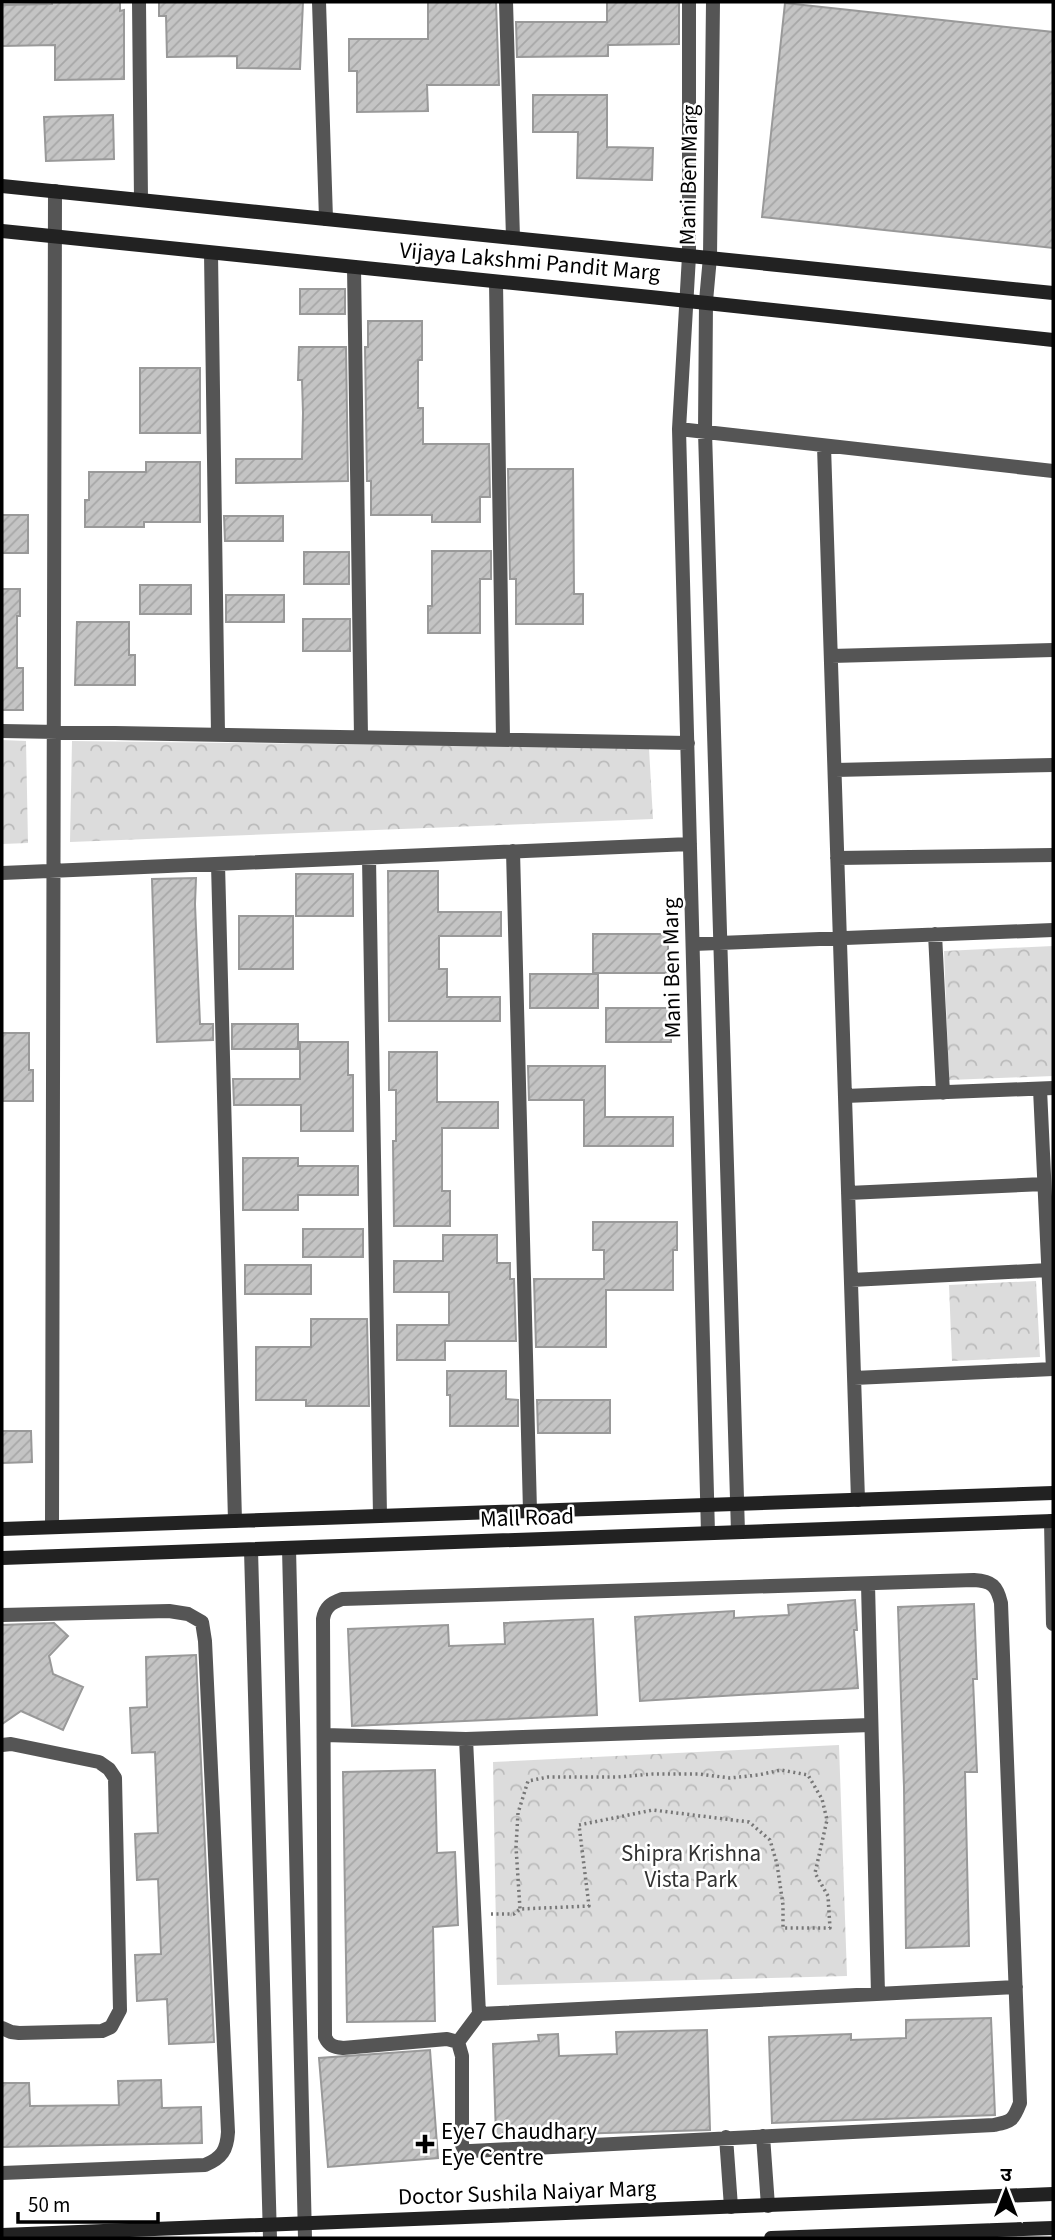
<svg xmlns="http://www.w3.org/2000/svg" width="1055" height="2240" viewBox="0 0 1055 2240" font-family="'Source Sans 3','Noto Sans Devanagari',sans-serif">
<defs>
<pattern id="park-crowns" width="20" height="18" patternUnits="userSpaceOnUse" patternTransform="scale(1.75)"><rect width="20" height="18" fill="#dcdcdc"/><path d="M2 6a3 3 0 1 1 6 0M12 15a3 3 0 1 1 6 0" fill="none" stroke="#bbb"/></pattern>
<pattern id="building-hatch" width="6" height="6" patternUnits="userSpaceOnUse" patternTransform="scale(1.75)"><rect width="6" height="6" fill="#c4c4c4"/><path d="M-1 1l2-2M0 6l6-6M5 7l2-2" fill="none" stroke="#a7a7a7"/></pattern>
</defs>
<rect width="100%" height="100%" fill="#fff"/>
<path fill="url(#park-crowns)" d="M2 740 26 741 28 843 2 844Z
M72 741 649 748 653 819 70 842Z
M1053 946V1076L949 1080 944 951Z
M1036 1281 1040 1357 952 1361 949 1285Z
M839 1745 847 1976 497 1985 493 1762Z"/>
<path fill="url(#building-hatch)" stroke="#999" stroke-width="2" d="M52 2H120V11L124 10V79L55 80V45L2 46V5L52 4Z
M159 2H303L300 69 237 68V56L167 57 166 16H159Z
M428 2H496L499 85H427L428 111 357 112V71H349V39H428Z
M607 2H679V44L608 45V56L517 57 516 22H607Z
M785 3 1053 32V248L762 217Z
M533 95H607V147L653 148 652 180 577 178 578 132H533Z
M113 115 114 159 46 161 44 117Z
M300 289H345V314H300Z
M368 321H422V360H418V408H423V444H489L490 497H480V522H432V515H371V481H367L365 347H368Z
M299 347H346L348 481 236 483V459H302L303 413 302 380H298Z
M140 368H200V433H140Z
M146 462H200V522H144V527H85V500H89V472H146Z
M508 469H573L574 594H583V624H516V579H510Z
M2 515H28V553H2Z
M224 516H283V541H225Z
M432 551H491V579H480V633H428V606H432Z
M304 552H349V584H304Z
M140 585H191V614H140Z
M2 589H20V616H17V668H23V710H2Z
M226 595H284V622H226Z
M303 619H350V651H303Z
M77 622H129V655H135V685H75Z
M388 871H438V912H501V936H439V969H447V997H500V1021H389Z
M296 874H353V916H296Z
M196 878 195 904 200 1024H213V1040L157 1042 152 879Z
M239 916H293V969H239Z
M593 934H668V973H593Z
M530 974H598V1008H530Z
M606 1008H671V1042H606Z
M232 1024H298V1049H232Z
M2 1033H29V1070H33V1101H2Z
M300 1042H348V1075H353V1131H301V1105H234L233 1079H300Z
M389 1052H437V1102H498V1128H442V1191H450V1226H394L393 1141H396V1090H389Z
M528 1066H605V1117H673V1146H584V1100H529Z
M243 1158H298V1166H358V1195H298V1210H243Z
M593 1222H677V1250H673V1290H606V1347H536L534 1279H604V1250H593Z
M303 1229H363V1257H303Z
M443 1235H497V1263H510V1279H514L516 1341H445V1360H397V1325H449V1292H394V1261H443Z
M245 1265H311V1294H245Z
M311 1319H367L369 1406H306V1400H256V1347H311Z
M447 1371H506V1399L518 1400V1426H450V1395H447Z
M537 1400H610V1433H538Z
M2 1431H31L32 1462 2 1463Z
M855 1600 857 1630H854L858 1688 640 1701 635 1617 734 1611V1618L789 1615 788 1605Z
M974 1604 977 1679H973L977 1772H965L969 1946 906 1948 904 1787 898 1607Z
M593 1619 597 1715 352 1726 348 1629 448 1625 449 1646 505 1644 504 1623Z
M54 1623 68 1636 49 1656 53 1674 83 1687 63 1730 21 1711 2 1724V1625Z
M196 1655 214 2042 169 2044 167 1999 137 2001 135 1955 161 1954 158 1879 137 1880 135 1834 158 1833 155 1752 132 1753 130 1708 147 1707 146 1657Z
M435 1770 437 1853 455 1852 458 1925 433 1927 435 2021 347 2022 343 1772Z
M991 2018 995 2115 772 2123 769 2037 851 2034V2040L906 2038V2020Z
M707 2030 710 2130 496 2136 493 2044 539 2041 538 2035 558 2034 559 2056 617 2054 616 2032Z
M430 2050 438 2158 328 2167 319 2058Z
M161 2080 162 2108 201 2107 202 2143 2 2147V2083H29L30 2106 119 2105 118 2081Z"/>
<g fill="none" stroke-linecap="round" stroke-linejoin="round">
<path stroke="#777" stroke-width="3.5" stroke-dasharray="2 3.5" stroke-linecap="butt" d="M491 1914H514L520 1909 589 1906 579 1825 653 1810 749 1822 770 1840 777 1864 783 1905V1928H830L828 1896 815 1873 827 1820 822 1799 808 1775 781 1770 758 1775 730 1778 699 1774H653L617 1777H548L528 1781 518 1813 516 1847 520 1909"/>
<path stroke="#555" stroke-width="14" d="M139 2 141 200
M319 2 326 219
M506 2 513 238
M689 2V256L679 429 708 1533
M713 2 710 257 706 301 705 432 738 1532
M211 253 218 734
M354 267 361 737
M496 282 503 739
M679 429 1053 471
M824 446 858 1500
M831 656 1053 650
M2 731 688 743
M835 770 1053 765
M513 851 530 1511
M369 858 380 1516
M837 858 1053 855
M218 864 235 1521
M2 873 690 844
M935 934 943 1093
M693 944 1053 930
M1040 1089 1053 1369
M845 1096 1053 1088
M848 1193 1044 1184
M851 1280 1049 1270
M854 1378 1053 1369
M1051 1521 1053 1624
M52 1527 55 191
M289 1548 305 2238
M251 1550 270 2238
M974 1580C992 1581 997 1586 1001 1603L1020 2103C1013 2121 1012 2121 994 2125L471 2151 464 2149 462 2145V2056L458 2042 447 2039 343 2048C334 2047 329 2046 325 2037L323 1619C325 1607 331 1603 342 1599Z
M868 1584 878 1994
M2 1615 169 1611 188 1614 202 1622 205 1641 228 2132C227 2150 222 2158 205 2165L2 2173
M325 1735 466 1739
M2 1745 11 1744 99 1762 109 1769 115 1778 120 2010 111 2027 102 2031 19 2033 11 2032 2 2028
M479 2014 466 1739 871 1725
M458 2042 479 2014 1016 1987
M763 2136 768 2206
M726 2137 731 2207"/>
<path stroke="#222" stroke-width="14" d="M2 186 1053 293
M2 231C352 267 703 301 1053 340
M2 1529 1053 1493
M2 1558 1053 1521
M2 2235 1053 2194
M771 2238 1053 2228"/>
</g>
<path fill="#000" stroke="#fff" stroke-width="2.5" d="M421.5 2133.5h7v7h7v7h-7v7h-7v-7h-7v-7h7z"/>
<g text-anchor="middle" stroke-width="5" stroke-linejoin="round" paint-order="stroke">
<g font-size="23" fill="#000" stroke="#fff">
<text transform="translate(688 175) rotate(-89)" y="8">Mani Ben Marg</text>
<text transform="translate(530 261) rotate(5)" y="8">Vijaya Lakshmi Pandit Marg</text>
<text transform="translate(671 968) rotate(-91)" y="8">Mani Ben Marg</text>
<text transform="translate(527 1517) rotate(-2)" y="8">Mall Road</text>
<text transform="translate(527 2192) rotate(-2)" y="8">Doctor Sushila Naiyar Marg</text>
</g>
<g font-size="23" fill="#333" stroke="#fff">
<text x="691" y="1861">Shipra Krishna<tspan x="691" dy="26">Vista Park</tspan></text>
</g>
<g font-size="23" fill="#000" stroke="#fff" text-anchor="start">
<text x="441" y="2139">Eye7 Chaudhary<tspan x="441" dy="26">Eye Centre</tspan></text>
</g>
</g>
<rect width="1055" height="2240" fill="none" stroke="#000000" stroke-width="7"/>
<g transform="translate(1006 2191)" stroke="#ffffff" stroke-width="5" paint-order="stroke">
<path d="M0-5L12 26L0 18L-12 26Z" fill="#000000"/>
<text y="-10" font-size="19" font-weight="bold" text-anchor="middle" fill="#000000">उ</text>
</g>
<path d="M18 2212v10h140v-10" fill="none" stroke="#000000" stroke-width="3.5"/>
<text x="28" y="2212" font-size="21" fill="#000000" stroke="#ffffff" stroke-width="5" paint-order="stroke">50 m</text>
</svg>
